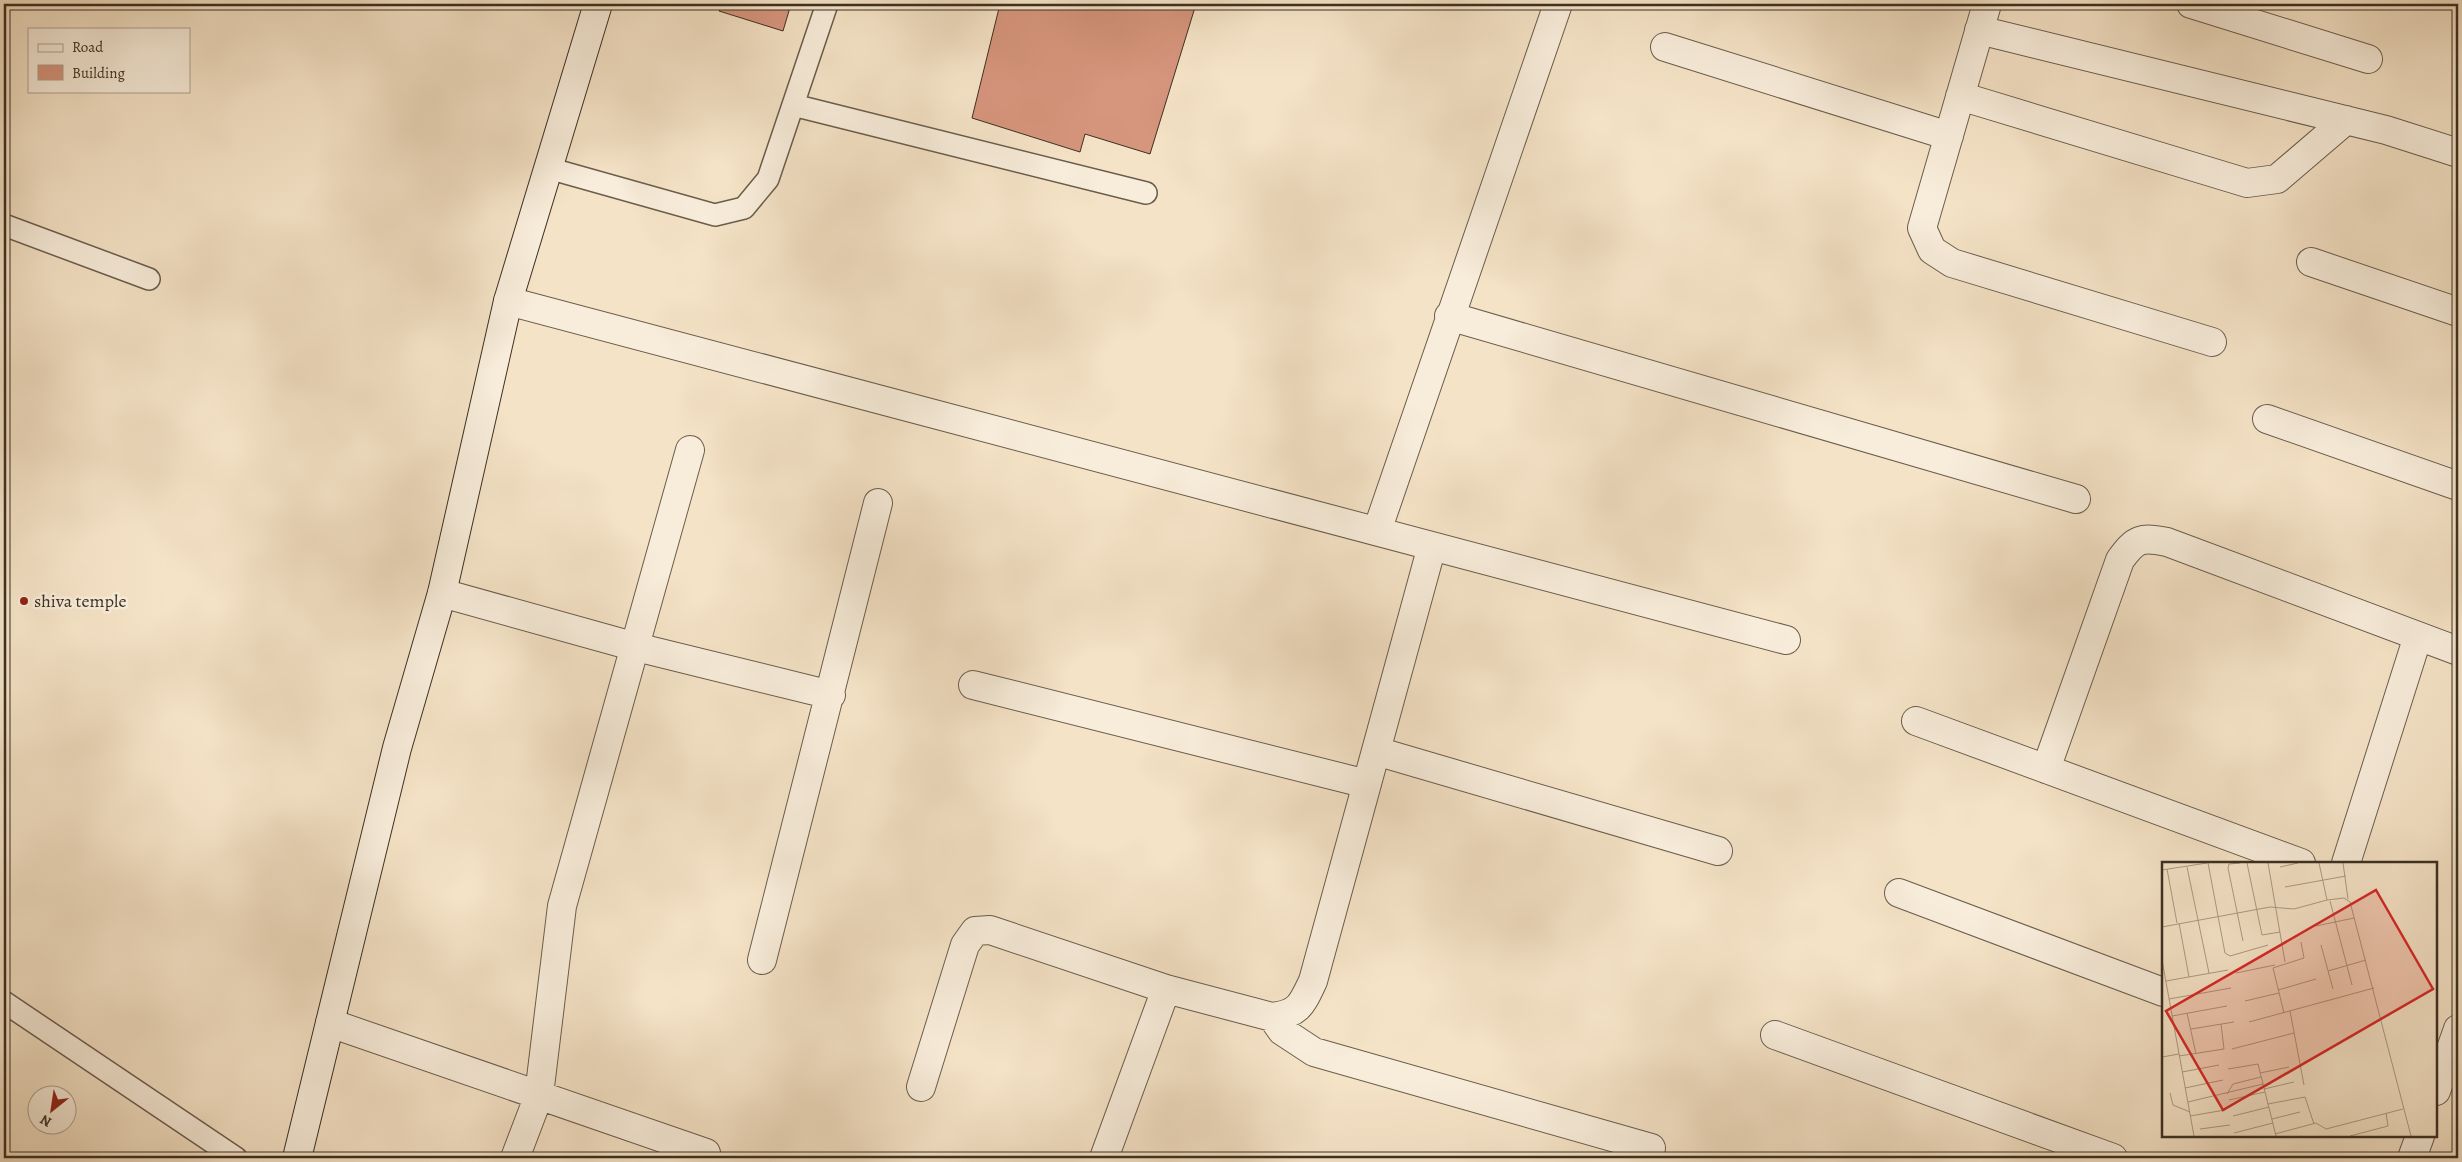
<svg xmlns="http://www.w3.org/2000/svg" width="2462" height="1162" viewBox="0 0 2462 1162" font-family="Alegreya,serif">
<rect width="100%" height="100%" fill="#f5e3c7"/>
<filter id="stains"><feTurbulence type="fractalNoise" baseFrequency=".004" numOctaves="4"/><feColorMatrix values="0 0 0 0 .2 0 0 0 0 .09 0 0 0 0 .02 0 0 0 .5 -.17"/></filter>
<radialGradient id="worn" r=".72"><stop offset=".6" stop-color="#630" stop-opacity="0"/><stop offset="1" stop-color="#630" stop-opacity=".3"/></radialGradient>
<path fill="#d6957d" stroke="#3c3022" d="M721 4H791L783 31 719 11Z
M1000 4H1196L1150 154 1085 134 1080 152 972 118Z"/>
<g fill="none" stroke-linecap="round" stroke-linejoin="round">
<defs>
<path id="lane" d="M793 105 1146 193
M548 168 715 215 744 208 768 179 827 4
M4 225 149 279
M4 1002 236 1158"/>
<path id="street" d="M1987 4 1922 228 1932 250 1952 263 2212 342
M2191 4 2368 59
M1979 30 2386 130 2458 153
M1665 47 1949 136
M1960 96 2247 183 2277 179 2346 120
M2311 262 2458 312
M508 301 1786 640
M1449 316 2076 499
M2267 419 2458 486
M1377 531 1558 4
M442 593 636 647 831 695
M973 685 1367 784
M1916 721 2301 863
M1376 751 1718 851
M2046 769 2120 560C2136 538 2141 537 2167 542L2458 651
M2346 863 2418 636
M1899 893 2163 992
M762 960 878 503
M1272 1017 1282 1031 1314 1052 1651 1148
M330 1023 706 1153
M1775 1035 2113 1158
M921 1087 965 945 975 931 990 930 1166 989 1272 1017C1299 1014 1302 1004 1313 981L1432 546
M2436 1091 2458 1029
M515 1158 539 1095 562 906 690 450
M1104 1158 1166 989
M2412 1158 2420 1136"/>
<path id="secondary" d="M297 1158 397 748 442 593 508 301 598 4"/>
</defs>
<use href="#lane" stroke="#6a5d4b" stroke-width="24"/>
<use href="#street" stroke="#6a5d4b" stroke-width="30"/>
<use href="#secondary" stroke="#3c3022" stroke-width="30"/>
<use href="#lane" stroke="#f8eddb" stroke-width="21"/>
<use href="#street" stroke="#f8eddb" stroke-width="28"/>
<use href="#secondary" stroke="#f8eddb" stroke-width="28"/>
</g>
<circle fill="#8f2418" stroke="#f8eddb" stroke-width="2" cx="24" cy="601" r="5"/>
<g text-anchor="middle" stroke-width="5" stroke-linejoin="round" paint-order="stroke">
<g font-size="18" fill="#3c3022" stroke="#f8eddb" text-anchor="start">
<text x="34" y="607">shiva temple</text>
</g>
</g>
<g transform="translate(2162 862)">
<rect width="275" height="275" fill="#f5e3c7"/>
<path fill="none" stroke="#ab9b85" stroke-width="1" d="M46 1 63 91 68 94 106 83M78 1 67 2 66 6 81 79M85 1 100 73 118 70M106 1 123 100M157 1 165 38 182 36 188 40 249 274M181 1 186 37M25 5 47 111M118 5 136 1M5 7 15 61M0 8 45 1M123 25 184 14M168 39 190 123M17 61 27 115M154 64 192 56M0 65 108 45 132 47 165 38M159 83 171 127M0 98 32 274M166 109 204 98M74 111 113 103M4 119 66 108M116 128 154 117M7 137 69 126M83 139 117 131M128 149 142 223M25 151 34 192M122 151 111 106 142 96 139 80M10 154 65 144M87 160 212 126M29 167 72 160M70 187 132 171M17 194 62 187 59 162M0 195 17 192M66 207 96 202 114 274M20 210 57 203M98 211 127 205M23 226 61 218M102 227 132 220M8 231 11 243 28 250M65 232 71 222 99 215M67 238 103 230M26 240 101 222M106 242 143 235 152 262M28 254 63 248M71 254 107 245M110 257 138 250M38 267 68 263M72 271 111 261M113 272 154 261 164 267 241 247M188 274 226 264 224 251"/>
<path fill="#d62828" fill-opacity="0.15" stroke="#d62828" stroke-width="2.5" d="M214 28 271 127 61 248 4 149Z"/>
<rect width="275" height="275" fill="none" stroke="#3c3022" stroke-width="2.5"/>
</g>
<rect width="2462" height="1162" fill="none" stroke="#f5e3c7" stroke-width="20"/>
<rect x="5" y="5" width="2452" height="1152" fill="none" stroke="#3c3022" stroke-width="2.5"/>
<rect x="10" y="10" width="2442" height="1142" fill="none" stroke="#3c3022"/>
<rect x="28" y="28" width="162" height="65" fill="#f8eddb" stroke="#ada191"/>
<rect x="38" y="44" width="25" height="8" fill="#f8eddb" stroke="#ada191"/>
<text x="72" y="52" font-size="15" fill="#3c3022">Road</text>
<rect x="38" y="65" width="25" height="15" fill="#d6957d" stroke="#ada191"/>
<text x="72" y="78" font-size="15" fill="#3c3022">Building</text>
<g transform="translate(52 1110) rotate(210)"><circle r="24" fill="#f8eddb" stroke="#ada191"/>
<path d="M0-4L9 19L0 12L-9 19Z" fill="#8f2418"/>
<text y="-8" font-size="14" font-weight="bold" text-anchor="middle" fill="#3c3022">N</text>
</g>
<rect width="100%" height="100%" filter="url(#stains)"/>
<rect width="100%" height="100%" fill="url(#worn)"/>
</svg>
